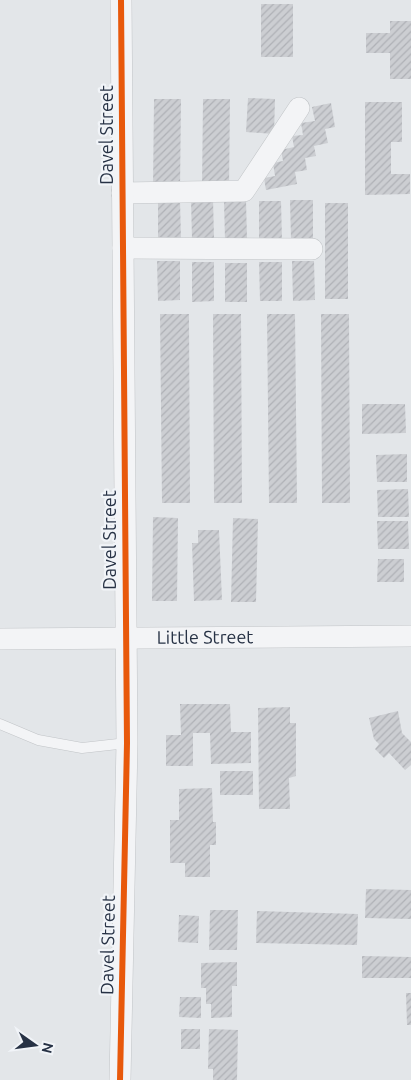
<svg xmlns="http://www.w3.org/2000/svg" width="411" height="1080" viewBox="0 0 411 1080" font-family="Ubuntu,sans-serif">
<defs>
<pattern id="building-hatch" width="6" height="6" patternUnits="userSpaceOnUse" patternTransform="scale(1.25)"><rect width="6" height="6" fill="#ccced2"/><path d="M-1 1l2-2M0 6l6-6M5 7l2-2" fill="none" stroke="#afb1b6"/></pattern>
</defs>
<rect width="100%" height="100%" fill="#e3e6e9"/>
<path fill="url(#building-hatch)" d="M261 4H293V57H261Z
M390 21H411V79H390V53H366V33H390Z
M248 98 275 99 274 134 246 132Z
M154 99H181L180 189 153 188Z
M203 99H230L229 189H202Z
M365 102H402V142H391V174H410V194L365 195Z
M331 103 335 127 325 129 328 143 314 146 316 156 305 158 307 170 295 172 297 184 266 190 264 178 275 176 273 163 283 161 281 150 294 147 292 136 303 135 301 123 315 121 312 107Z
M191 199H213L214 238 192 239Z
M180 200 181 240H158V201Z
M224 200H246L247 239 225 240Z
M290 200H313V239L291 240Z
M259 201H281L282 240H259Z
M325 203H348V299H325Z
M157 261H180V300L158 301Z
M292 261H314L315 300 293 301Z
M192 262H214V301L192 302Z
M259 262H282V301H260Z
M225 263H247V302H225Z
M160 314H189L190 503H162Z
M213 314H241L242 503H214Z
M267 314H295L297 503H269Z
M321 314H349L350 503H322Z
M362 404H405L406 433 362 434Z
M407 454V482H377L376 455Z
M408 489 409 517H378L377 490Z
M153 517 178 518 177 601H152Z
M233 518 258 519 256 602H231Z
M377 521H408L409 549H378Z
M198 530H219L222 600 194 601 192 543H198Z
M378 559H404V582H377Z
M180 704H230L231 732H251V763L211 764 210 733H193V766H166V735H181Z
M290 707V723H296V776L289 778 290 809H259L258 708Z
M398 711 402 733 411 742V765L405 770 389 753 384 758 375 749 379 744 374 739 369 718Z
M220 771H253V795H220Z
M212 788 213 822H216V845H210V877H185V863H170V820H179V789Z
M366 889 411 890V919L365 918Z
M210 910H238L237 950H209Z
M257 911 358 914 357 945 256 943Z
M179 915 199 916 198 943 178 942Z
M362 956 411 957V978H362Z
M237 962V986H232V1017L211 1018V1004H206V988H201V963Z
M406 993H411V1025H407Z
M180 997H201V1018L179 1017Z
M181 1029H200V1049H181Z
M209 1029 238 1030 237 1080H213V1069H208Z"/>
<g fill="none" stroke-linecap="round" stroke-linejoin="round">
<defs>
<path id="lane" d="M0 724 38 740 82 748 127 743"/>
<g id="street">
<path d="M122 193 244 191 299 108"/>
<path d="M123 248 312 249"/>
<path id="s1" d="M0 639 411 636"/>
<path d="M120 1080 127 743 121 0"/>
</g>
</defs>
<use href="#lane" stroke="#c1c4c7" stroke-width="11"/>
<use href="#street" stroke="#c1c4c7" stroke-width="22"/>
<use href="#lane" stroke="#f3f4f6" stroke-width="10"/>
<use href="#street" stroke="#f3f4f6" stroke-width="21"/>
<defs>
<path id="cycleway" d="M120 1080 127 743 121 0"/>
</defs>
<use href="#cycleway" stroke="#f1f4f8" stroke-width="9"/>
<use href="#cycleway" stroke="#e8590c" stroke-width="6"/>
</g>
<g text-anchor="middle" stroke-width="4.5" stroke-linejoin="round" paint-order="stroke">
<g font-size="18" fill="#273245" stroke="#f1f4f8">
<text transform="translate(107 135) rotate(-90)" y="6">Davel Street</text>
<text transform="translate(110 540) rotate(-90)" y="6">Davel Street</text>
<text dy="6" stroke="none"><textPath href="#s1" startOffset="205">Little Street</textPath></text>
<text transform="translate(108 945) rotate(-89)" y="6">Davel Street</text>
</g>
</g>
<g transform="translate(35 1045) rotate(104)" stroke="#f1f4f8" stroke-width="4" paint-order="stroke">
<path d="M0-4L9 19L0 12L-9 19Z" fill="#273245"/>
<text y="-8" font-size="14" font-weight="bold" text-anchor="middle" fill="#273245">N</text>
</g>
</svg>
